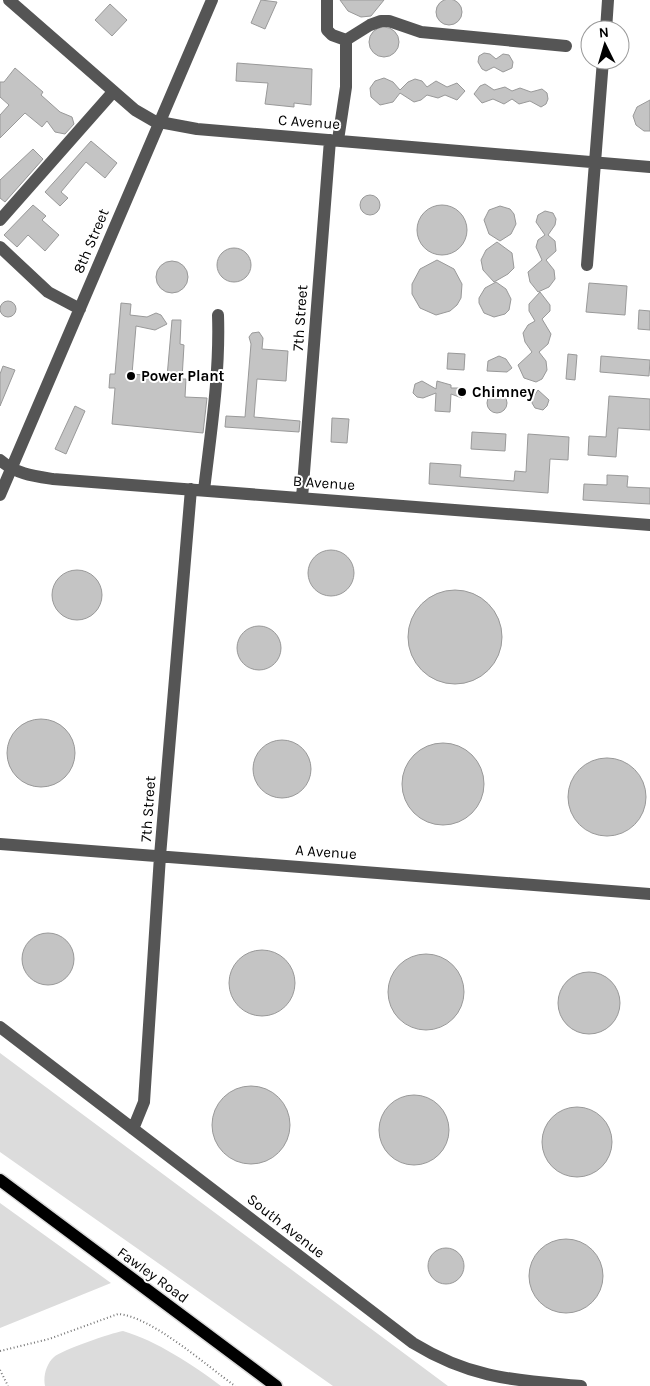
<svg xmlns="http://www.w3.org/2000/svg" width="650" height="1386" viewBox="0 0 650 1386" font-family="Karla,sans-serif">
<rect width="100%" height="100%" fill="#fff"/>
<path fill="#dcdcdc" d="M0 1053 448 1386H333L0 1152Z
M0 1203 111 1283 0 1328Z
M123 1331C155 1340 195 1366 221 1386H45C43 1377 46 1364 54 1357 62 1350 111 1333 123 1331Z"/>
<path fill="#c4c4c4" stroke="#999" d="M436 12a13 13 0 1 1 26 0a13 13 0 1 1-26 0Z
M261 0 277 2 265 29 251 23Z
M340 0H384L371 16 361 17 348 11Z
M110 4 127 20 112 36 95 20Z
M369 42a15 15 0 1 1 30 0a15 15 0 1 1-30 0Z
M484 53 490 54 496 59 503 54 509 55 513 62 512 68 503 72 494 67 486 71 482 69 478 62 479 56Z
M237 63 312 69 311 105 294 103V107L265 104 268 83 236 81Z
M15 68 43 92 41 95 60 112 72 117 74 124 65 134 55 132 47 121 42 127 25 113 0 138V115L9 105 0 97V82H4Z
M384 78 393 82 400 90 408 82 415 79 422 81 427 87 436 81 447 87 457 83 465 91 457 100 445 95 438 98 427 95 421 100 414 102 400 93 393 102 380 105 371 97 370 88 375 81Z
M485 84 494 90 505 87 512 91 520 88 531 92 542 89 547 93 548 99 546 104 541 107 530 101 519 104 512 99 504 104 493 99 482 103 474 94 480 86Z
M650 100V131H644L636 125 633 116 637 107Z
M91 141 117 163 105 178 86 162 61 192 68 198 60 206 45 192Z
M33 149 43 159 5 202 0 198V180Z
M360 205a10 10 0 1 1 20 0a10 10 0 1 1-20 0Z
M33 205 46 216 42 220 59 235 45 251 28 235 17 247 4 235Z
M417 230a25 25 0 1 1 50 0a25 25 0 1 1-50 0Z
M500 206 510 209 514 214 516 224 511 234 500 241 489 234 484 220 489 210Z
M545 211 553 213 556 219 555 225 548 235 555 241 556 251 546 260 554 270 555 279 549 287 538 292 530 282 528 272 542 260 536 247 538 240 545 235 536 222 538 215Z
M497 242 512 253 514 268 508 274 494 282 483 270 481 260 486 250Z
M217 265a17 17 0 1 1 34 0a17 17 0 1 1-34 0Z
M437 260 454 269 462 284 461 298 457 305 450 311 436 315 420 308 412 294V284L420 269Z
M156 277a16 16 0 1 1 32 0a16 16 0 1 1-32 0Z
M496 282 506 289 511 299 509 310 505 314 494 317 484 313 479 303V298L485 288Z
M589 283 627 286 625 315 586 312Z
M540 292 550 305V311L542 319 551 334 548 344 539 352 546 361 547 370 542 379 536 382 524 378 518 365 532 352 525 342 523 333 528 325 535 321 529 311V304Z
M0 309a8 8 0 1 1 16 0a8 8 0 1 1-16 0Z
M121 303 131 304 130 315 147 317 156 313 161 315 167 324 155 330 136 326 132 374 167 377 172 320H181L180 344 184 345 182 379H186L185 397 207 398 203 433 112 424 115 388H109L110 374H115Z
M639 310 650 311V330L638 329Z
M259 332 263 338 262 349 288 351 286 381 257 379 254 417 300 421 299 432 225 427 226 416 245 417 251 344 249 337 252 333Z
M448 353 465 354 464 370 447 369Z
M568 354 577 355 575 380 566 379Z
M499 356 506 359 512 368 507 372 487 371 488 361Z
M601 356 650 360 649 376 600 372Z
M3 366 15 370 0 406V374Z
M422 381 436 389 437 381 451 385V388H464L467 393 462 398 451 394 450 412 435 411 436 393 423 398 417 397 413 393 415 384Z
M538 390 549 400 547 406 543 410 535 408 532 403 533 398Z
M487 403a10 10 0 1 1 20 0a10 10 0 1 1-20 0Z
M609 396 650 399V430L618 428 616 457 588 455 589 436 606 437Z
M75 406 85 411 66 454 55 449Z
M332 418 349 419 347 443 331 442Z
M472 432 506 434 505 451 471 449Z
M528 434 569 437 568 460 550 459 548 493 429 484 430 463 461 465 460 477 514 481 515 471 526 472Z
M607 475 628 476 627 487 650 488V504L583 500 584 484 607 485Z
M308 573a23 23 0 1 1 46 0a23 23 0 1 1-46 0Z
M52 595a25 25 0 1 1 50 0a25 25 0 1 1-50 0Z
M408 637a47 47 0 1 1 94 0a47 47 0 1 1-94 0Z
M237 648a22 22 0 1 1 44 0a22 22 0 1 1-44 0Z
M7 753a34 34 0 1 1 68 0a34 34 0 1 1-68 0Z
M253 769a29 29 0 1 1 58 0a29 29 0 1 1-58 0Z
M402 784a41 41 0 1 1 82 0a41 41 0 1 1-82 0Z
M568 797a39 39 0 1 1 78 0a39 39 0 1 1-78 0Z
M22 959a26 26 0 1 1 52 0a26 26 0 1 1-52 0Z
M229 983a33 33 0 1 1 66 0a33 33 0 1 1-66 0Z
M388 992a38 38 0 1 1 76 0a38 38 0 1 1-76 0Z
M558 1003a31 31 0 1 1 62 0a31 31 0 1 1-62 0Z
M212 1125a39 39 0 1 1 78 0a39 39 0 1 1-78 0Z
M379 1130a35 35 0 1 1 70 0a35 35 0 1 1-70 0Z
M542 1142a35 35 0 1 1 70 0a35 35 0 1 1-70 0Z
M529 1276a37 37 0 1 1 74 0a37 37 0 1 1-74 0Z
M428 1266a18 18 0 1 1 36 0a18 18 0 1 1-36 0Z"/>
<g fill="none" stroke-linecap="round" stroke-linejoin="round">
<defs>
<path id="major" d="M0 1180 276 1386"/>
</defs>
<use href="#major" stroke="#dbdbdb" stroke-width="15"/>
<path stroke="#777" stroke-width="2" stroke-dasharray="1 2.5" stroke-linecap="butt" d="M0 1351 49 1339 118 1314C151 1316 207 1366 235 1386
M0 1370 8 1386"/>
<path stroke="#555" stroke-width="12" d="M9 0 135 110 154 121 197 129 650 167
M327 0V30L332 35 346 40V87L338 140
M606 30 608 0
M346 40 370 25 381 21H389L421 32 566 46
M0 220 113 92
M0 247 48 292 80 309
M587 265 603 60
M0 460C16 474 33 476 53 479L650 525
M204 490C211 431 220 374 218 315
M0 495 212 0
M302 498 330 140
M0 844 650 894
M0 1027 413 1343C472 1379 514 1380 581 1386
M133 1129 144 1102 160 856 191 489"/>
<use href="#major" stroke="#000" stroke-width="12"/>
</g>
<g fill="#000" stroke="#fff" stroke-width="2">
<circle cx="131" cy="376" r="5"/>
<circle cx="462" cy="392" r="5"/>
</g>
<g text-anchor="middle" stroke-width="4" stroke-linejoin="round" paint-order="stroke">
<g font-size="15" fill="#000" stroke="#fff">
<text transform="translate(309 122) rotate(4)" y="5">C Avenue</text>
<text transform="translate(91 241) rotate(-67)" y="5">8th Street</text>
<text transform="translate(300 318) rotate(-86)" y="5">7th Street</text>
<text transform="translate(324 483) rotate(4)" y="5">B Avenue</text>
<text transform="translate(148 809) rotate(-86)" y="5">7th Street</text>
<text transform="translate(326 852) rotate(4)" y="5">A Avenue</text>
<text transform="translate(286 1226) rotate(38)" y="5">South Avenue</text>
<text transform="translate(153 1275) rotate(36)" y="5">Fawley Road</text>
</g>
<g font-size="15" font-weight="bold" fill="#000" stroke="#fff" text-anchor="start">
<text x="141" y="381">Power Plant</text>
<text x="472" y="397">Chimney</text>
</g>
</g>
<g transform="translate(605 45) rotate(355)"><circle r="24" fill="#ffffff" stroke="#999999"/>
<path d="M0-4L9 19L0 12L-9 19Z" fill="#000000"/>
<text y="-8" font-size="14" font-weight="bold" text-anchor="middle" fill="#000000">N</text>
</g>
</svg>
